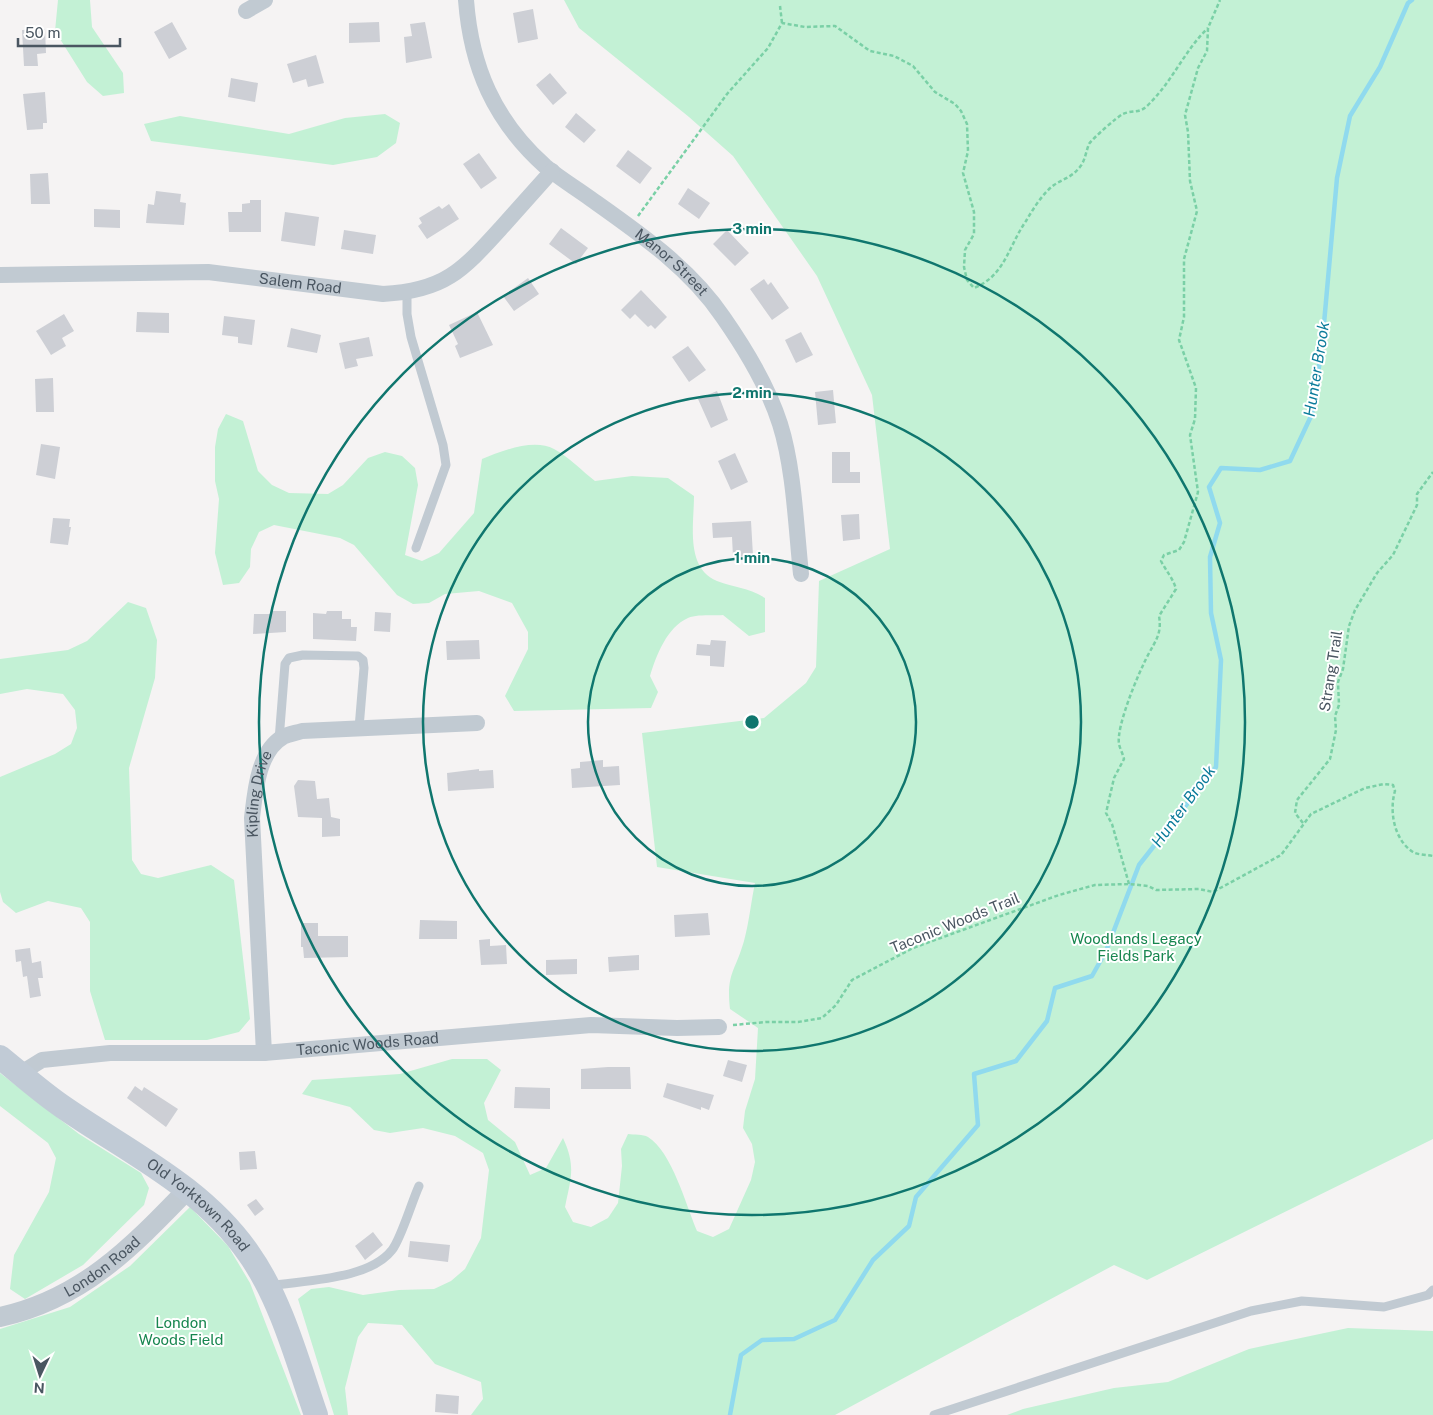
<svg xmlns="http://www.w3.org/2000/svg" width="1433" height="1415" viewBox="0 0 1433 1415" font-family="'Public Sans',sans-serif">
<rect width="100%" height="100%" fill="#f5f3f3"/>
<path fill="#c3f1d5" d="M58 0H90L92 27 123 73 124 93 103 96 87 82 55 31Z
M564 0H1433V1139L1147 1280 1114 1265 835 1415H471L483 1399 481 1382 435 1364 402 1325 368 1323 358 1337 345 1388 348 1415H334L298 1299 311 1289 329 1287 363 1295 399 1290 434 1289 451 1281 465 1269 481 1238 489 1170 483 1153 455 1136 423 1128 390 1133 374 1130 350 1107 302 1094 312 1080 400 1074 452 1059H487L501 1070 484 1103 488 1120 515 1142 530 1175 546 1168 563 1138C576 1166 571 1178 565 1207L573 1222 591 1227 608 1218 618 1203 622 1166 621 1149 628 1134C634 1135 643 1134 648 1137 672 1152 686 1205 697 1231L713 1237 729 1229 751 1180 755 1162 752 1144 743 1128 745 1111 755 1079 758 1028 730 1009C726 974 735 972 744 941 749 923 751 902 755 883L657 867 642 733 764 718 806 683 816 667 819 581 890 549 872 395 817 276 733 156 689 117 579 28Z
M385 114 400 123 396 143 377 157 333 165 151 141 144 124 180 116 289 134 345 118Z
M226 414 243 421 258 471 272 485 289 493 328 494 343 485 368 458 385 452 402 456 415 468 418 485 405 555 422 561 439 553 474 513 482 459C501 451 534 438 554 449 569 457 582 471 595 481L632 476 668 478 694 496C694 524 685 568 717 581 735 588 748 587 765 598V632L749 636 723 615C713 616 697 614 688 618 667 627 656 656 650 676L658 692 651 708 514 711 505 696 528 649V632L512 603 479 591 445 594 429 603 413 604 397 595 354 545 340 538 274 525 259 532 251 549 250 567 239 583 223 585 215 553 219 499 215 481V447L218 429Z
M128 602 146 608 157 640 155 678 129 768 132 860 141 874 158 878 211 865 234 880 250 1019 239 1032 207 1040H105L90 991V922L81 908 48 901 16 913 3 902 0 892V777L55 754 71 744 77 728 75 710 63 694 27 689 0 694V659L68 650 87 641Z
M0 1073 79 1134 141 1173 149 1188 144 1205 83 1265 25 1299 10 1289 14 1255 49 1192 56 1158 48 1143 0 1106Z
M190 1207 228 1246 250 1283 301 1415H0V1329L70 1307 130 1266Z
M1348 1328 1433 1331V1415H1007L1023 1409 1114 1388 1168 1382 1249 1349Z"/>
<g fill="none" stroke-linecap="round" stroke-linejoin="round">
<path stroke="#90daee" stroke-width="4.5" d="M730 1415 741 1355 762 1340 794 1339 835 1320 873 1260 909 1226 916 1197 978 1125 974 1074 1016 1061 1047 1021 1055 988 1092 976 1106 951 1139 865 1216 767 1221 660 1211 613 1210 557 1220 523 1209 487 1221 468 1260 470 1290 461 1312 414 1322 346 1337 178 1350 116 1380 67 1408 3 1412 0"/>
</g>
<path fill="#cdcfd5" d="M533 9 538 39 518 43 513 13Z
M172 22 187 49 169 59 154 32Z
M379 22 380 42 349 43V23Z
M425 22 432 58 406 63 404 37 412 36 410 24Z
M45 29 46 53 37 54 38 66H24L22 30Z
M316 55 324 83 308 87 306 79 293 83 287 64Z
M550 73 567 93 553 105 536 85Z
M231 78 258 83 255 102 228 97Z
M45 92 47 123H43V129L27 130 23 94Z
M576 113 596 130 584 143 565 127Z
M628 150 652 168 640 184 616 166Z
M479 153 497 178 481 189 463 164Z
M48 173 50 204H31L30 174Z
M688 188 710 203 699 219 678 204Z
M156 191 181 194 180 202 186 203 184 225 146 223 148 204 154 205Z
M250 200H261V232H229L228 212H242V204L250 203Z
M449 204 459 219 427 239 418 226 422 223 419 218 439 206 442 209Z
M94 209 120 210V228L94 227Z
M285 212 319 217 315 246 281 241Z
M561 228 588 248 576 264 549 244Z
M344 230 376 235 373 254 341 249Z
M727 230 749 253 735 266 713 244Z
M528 278 539 294 514 311 503 296Z
M764 279 768 285 771 282 789 308 772 320 750 289Z
M641 290 667 317 655 329 651 325 648 327 635 314 630 319 621 310Z
M137 312 169 313V333L136 332Z
M477 312 493 345 460 358 455 346 458 344 449 325Z
M64 314 74 331 62 338 66 346 51 355 36 331Z
M224 316 255 320 252 345 238 343V337L222 335Z
M291 328 321 335 317 353 287 347Z
M801 332 813 355 796 363 785 340Z
M369 337 373 356 356 359 358 366 345 369 339 343Z
M688 346 706 370 689 382 672 357Z
M53 378 54 412H36L35 379Z
M833 390 836 423 818 425 815 392Z
M717 391 728 420 711 428 698 399Z
M41 444 60 447 55 479 36 475Z
M832 452H850V472H860V483H832Z
M735 453 748 482 731 490 718 461Z
M859 514 860 539 843 541 841 515Z
M53 518 70 519 69 527H71L68 545 50 543Z
M751 521 753 556 733 557 732 537 713 538 712 523Z
M271 611H286V632L253 634 254 614H271Z
M327 611H342V619H351V627H357L356 641 313 639V613L326 614Z
M375 612 391 613 390 632 374 631Z
M479 640 480 659 447 660 446 641Z
M711 640 726 641 724 667 710 666V656L696 655 697 644 710 645Z
M603 760V767L619 766 620 785 572 788 571 769 580 768V762Z
M479 769V771L493 770 494 788 448 791 447 773Z
M298 780 315 781 317 799 329 798 331 817 340 819V836L322 837V818L298 817 294 786Z
M708 913 710 935 675 937 674 915Z
M420 920 457 921V939H419Z
M301 923H318V936H348V957L304 958 303 947H301Z
M490 939V946L506 945 507 964 481 965 479 940Z
M30 948 32 963 41 961 43 978H38L41 996 30 998 27 976 23 977 21 961 16 962 15 950Z
M639 955V970L609 972 608 957Z
M577 959V974L546 975V960Z
M728 1060 747 1065 742 1082 723 1076Z
M608 1067H630L631 1089H581V1069Z
M667 1083 714 1095 709 1110 701 1107V1110L663 1097Z
M135 1086 142 1091 144 1087 178 1109 166 1127 127 1098Z
M515 1087 550 1088V1109L514 1108Z
M255 1151 257 1169 240 1170 239 1152Z
M256 1199 264 1209 255 1216 247 1205Z
M373 1232 383 1245 365 1260 355 1246Z
M410 1241 450 1245 448 1262 408 1257Z
M436 1394 459 1396 458 1414 435 1412Z"/>
<g fill="none" stroke-linecap="round" stroke-linejoin="round">
<path stroke="#7ad0a6" stroke-width="2.5" stroke-dasharray="4 2.5" stroke-linecap="butt" d="M780 6 782 23
M638 216 727 94 768 48 782 23 805 27 835 26 870 51 894 56 913 66 935 92 955 104 961 111 967 124 968 151 963 173 974 212V234L965 250 964 267 967 280 974 288C1005 276 1009 245 1026 221 1033 209 1043 193 1054 185 1063 179 1072 177 1079 168 1085 162 1086 151 1089 144 1092 139 1118 116 1123 114 1135 109 1139 115 1150 103 1173 80 1185 50 1208 28
M1303 823 1295 813 1297 800 1330 759 1336 730 1335 716 1339 705 1338 682 1343 669 1349 626 1355 610 1377 573 1393 555 1417 505V494L1433 472
M1129 884 1112 824 1106 813 1114 778 1124 759C1123 754 1120 749 1119 744 1116 726 1139 672 1148 655 1156 640 1162 633 1159 616L1176 589C1173 578 1166 571 1161 561L1164 555 1179 550 1184 542 1198 492 1190 435 1195 419 1196 388 1179 340 1184 317V259L1197 211 1190 181 1188 132 1185 115 1198 68 1207 51 1208 28 1220 0
M733 1025 766 1022H798L822 1018 836 1005 852 980 913 948 1059 895 1095 885 1129 884 1148 886 1156 890 1199 889 1213 892 1281 855 1311 814 1365 788 1384 784 1393 785 1395 791C1389 811 1394 840 1413 852 1418 855 1428 855 1433 856"/>
<path stroke="#c1cad2" stroke-width="9" d="M407 293V314L411 337 443 445 446 465 416 548
M279 740 285 664 289 658 303 655 358 656 363 660 364 668 359 728
M269 1286C305 1280 369 1280 392 1250 401 1239 412 1201 419 1186
M934 1415 1251 1311 1302 1301 1384 1307 1428 1295 1433 1290"/>
<g stroke="#c1cad2" stroke-width="16">
<path id="s1" d="M466 0C471 67 494 120 545 166 559 178 576 188 591 199 639 233 690 268 723 317 746 350 768 386 780 424 794 468 796 527 801 574"/>
<path d="M246 11 265 0"/>
<path id="s2" d="M0 275 208 272 383 294C444 291 462 271 501 228 518 209 535 190 552 171"/>
<path id="s3" d="M264 1053 252 818C255 792 258 751 283 737 288 734 296 733 302 731L477 723"/>
<path id="s4" d="M21 1073 42 1060 110 1053H264L591 1025 677 1028 719 1027"/>
</g>
<path stroke="#c1cad2" stroke-width="20" id="s5" d="M0 1317C82 1299 131 1248 187 1190"/>
<path stroke="#c1cbd6" stroke-width="24" id="s6" d="M0 1057C21 1074 41 1092 63 1107 128 1152 203 1187 249 1254 281 1299 298 1363 316 1415"/>
</g>
<g fill="none" stroke="#0f766e" stroke-width="2.5">
<circle cx="752" cy="722" r="164"/>
<circle cx="752" cy="722" r="329"/>
<circle cx="752" cy="722" r="493"/>
</g>
<g text-anchor="middle" stroke-width="4" stroke-linejoin="round" paint-order="stroke">
<g font-size="15" fill="#4a5661" stroke="#fff">
<text dy="5" stroke="none"><textPath href="#s1" startOffset="348">Manor Street</textPath></text>
<text dy="5" stroke="none"><textPath href="#s2" startOffset="301">Salem Road</textPath></text>
<text transform="translate(1331 671) rotate(-81)" y="5">Strang Trail</text>
<text dy="5" stroke="none"><textPath href="#s3" startOffset="260">Kipling Drive</textPath></text>
<text transform="translate(955 923) rotate(-22)" y="5">Taconic Woods Trail</text>
<text dy="5" stroke="none"><textPath href="#s4" startOffset="351">Taconic Woods Road</textPath></text>
<text dy="5" stroke="none"><textPath href="#s6" startOffset="248">Old Yorktown Road</textPath></text>
<text dy="5" stroke="none"><textPath href="#s5" startOffset="115">London Road</textPath></text>
</g>
<g font-size="15" fill="#17864f" stroke="#fff">
<text x="1136" y="944">Woodlands Legacy<tspan x="1136" dy="17">Fields Park</tspan></text>
<text x="181" y="1328">London<tspan x="181" dy="17">Woods Field</tspan></text>
</g>
<g font-size="16" font-style="italic" fill="#0c7c9b" stroke="#fff">
<text transform="translate(1316 369) rotate(-81)" y="6">Hunter Brook</text>
<text transform="translate(1183 806) rotate(-54)" y="6">Hunter Brook</text>
</g>
</g>
<circle cx="752" cy="722" r="8" fill="#0f766e" stroke="#fff" stroke-width="2.5"/>
<g font-size="15" text-anchor="middle" font-weight="bold" fill="#0f766e" stroke="#fff" stroke-width="4" stroke-linejoin="round" paint-order="stroke">
<text x="752" y="234">3 min</text>
<text x="752" y="398">2 min</text>
<text x="752" y="563">1 min</text>
</g>
<g transform="translate(40 1375) rotate(184)" stroke="#ffffff" stroke-width="4" paint-order="stroke">
<path d="M0-4L9 19L0 12L-9 19Z" fill="#4a5661"/>
<text y="-8" font-size="14" font-weight="bold" text-anchor="middle" fill="#4a5661">N</text>
</g>
<path d="M18 38v8h102v-8" fill="none" stroke="#4a5661" stroke-width="2.5"/>
<text x="25" y="38" font-size="15" fill="#4a5661" stroke="#ffffff" stroke-width="4" paint-order="stroke">50 m</text>
</svg>
